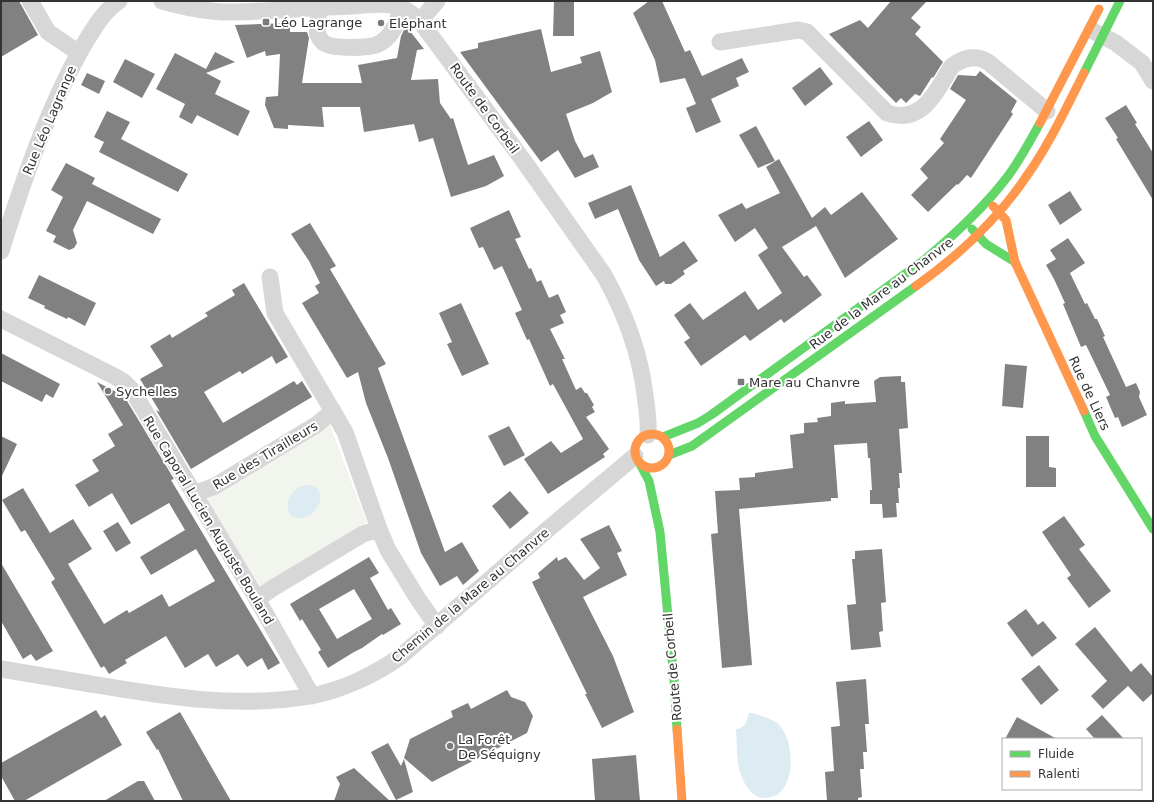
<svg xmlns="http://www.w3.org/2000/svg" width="1154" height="802" viewBox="0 0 1154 802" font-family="'DejaVu Sans',sans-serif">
<rect width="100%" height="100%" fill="#fff"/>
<path fill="#f1f5ed" d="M330 425 367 523 260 587 207 499Z"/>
<path fill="#ddebf3" d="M306 485C329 484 322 516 300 518 281 520 285 488 306 485Z
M749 713H752C760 716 771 718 777 723 793 736 795 773 783 789 780 793 776 796 771 797 755 802 746 788 741 775 736 761 737 744 736 729 746 728 746 722 749 713Z"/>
<path fill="#818181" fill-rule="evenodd" d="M1 1H19L38 35 1 57Z
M554 1H574V36H553Z
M649 1H662L685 52 690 50 702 76 742 58 749 72 736 78 739 86 711 99 721 122 696 133 686 108 696 104 685 78 660 83 655 60 633 13Z
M891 1H927L911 18 921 27 915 34 943 62 933 78 932 77 920 96 915 94 906 103 901 98 896 103 829 34 860 20 868 28Z
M290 23V32H307L309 38 302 83H362L358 65 397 58 401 36 406 26 424 49 417 50 411 80 438 79 440 103 451 119 453 118 468 165 494 155 504 176 486 186 451 197 433 138 419 142 414 124 364 132 360 107H322L324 127 288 125V129L274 128 265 105 266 97 278 96 280 54 266 56 265 51 247 58 235 25Z
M541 29 551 72 582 63 580 57 600 51 612 92 593 103 566 114 575 141 584 158 593 154 599 167 575 178 558 150 541 162 460 52 478 48V43Z
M215 52 235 62 206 73 221 81 215 94 250 111 238 136 197 115 192 124 179 117 185 104 156 89 175 53 206 69Z
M125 59 155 74 142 98 113 82Z
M820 67 833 84 805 106 792 88Z
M980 71 1017 101 1011 112 1013 114 971 178 967 175 958 185 957 184 928 212 911 195 928 178 920 169 944 143 940 139 966 100 950 89 958 75 976 76Z
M87 73 105 81 99 94 81 85Z
M1126 105 1137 123 1135 124 1153 153V200L1116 139 1118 138 1105 118Z
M107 111 130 122 121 139 188 174 178 192 99 152 104 142 94 137Z
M869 121 883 140 861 157 846 137Z
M756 126 775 161 758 168 739 135Z
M779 159 812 218 825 207 831 215 862 192 898 239 845 278 816 226 782 247 804 277 807 275 822 295 784 323 781 319 750 341 745 335 701 366 684 342 690 338 674 315 690 303 703 320 745 291 758 310 782 293 758 255 768 248 755 228 735 242 718 215 742 203 746 209 780 193 766 167Z
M66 163 95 178 92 184 161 219 153 234 87 201 73 230 77 243 74 248 69 250 53 242 56 236 46 231 63 197 51 190Z
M631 185 660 257 684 241 698 261 683 271 685 274 671 284H665L664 281 656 286 639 260 618 209 595 219 588 203Z
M1070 191 1082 210 1060 225 1048 205Z
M509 210 521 237 515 239 529 269 531 268 537 282 541 280 549 298 558 294 566 312 560 315 564 323 550 329 565 359H562L576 390 581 387 585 393H587L594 405 592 407 595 412 586 417 609 449 603 454 605 457 548 494 524 459 551 441 561 453 583 439 553 384 550 386 529 339 527 340 515 313 522 310 502 266 494 270 483 247 479 248 470 228Z
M310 223 336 266 330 269 386 364 378 368 445 552 462 542 479 571 463 585 457 576 440 586 421 553 388 458 366 403 358 372 347 378 302 303 319 293 315 286 320 283 309 261 291 234Z
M1068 238 1085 263 1070 273 1085 304 1087 303 1095 319H1097L1105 336 1103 337 1126 387 1136 383 1140 392 1139 397 1147 415 1122 427 1118 417 1115 418 1106 397 1110 395 1086 345 1081 347 1063 304 1065 303 1054 279 1046 265 1056 259 1050 250Z
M39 275 96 303 85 326 68 317 67 319 44 308 45 306 28 298Z
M244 283 288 357 276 364 272 356 242 374 240 371 204 392 223 423 294 381 297 385 302 381 312 397 191 469 156 410 160 412 140 379 163 366 150 346 170 334 172 338 208 316 205 313 235 295 232 290Z
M461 303 489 364 462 376 447 344 452 342 439 313Z
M1 353 60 384 53 398 46 394 42 402 1 381Z
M1005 364 1027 366 1023 408 1002 406Z
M901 376V382H905L908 428 899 429 902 473H899L900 488H898L899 503H896L897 517 883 518 882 504H870V490H872L870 458H868L867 443 834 445 838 498H831V501L739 509 752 665 722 668 711 534 718 533 715 491 740 490 739 478 755 477V473L793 468 790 435 804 433V423L818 422 817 418 831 416V403L845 401V404L876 402 874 381 880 377Z
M97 382 124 396 174 479 171 480 280 663 268 670 262 658 247 667 238 654 216 667 208 654 185 668 166 636 125 660 127 663 109 674 104 666 101 668 51 582 55 579 25 530 21 532 2 500 23 488 50 533 73 519 92 549 68 564 104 624 127 610 129 613 162 594 169 607 215 581 196 549 151 575 140 557 185 530 169 503 131 525 112 493 89 507 75 485 99 471 92 460 115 446 108 434 123 425Z
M509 426 525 455 504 466 488 436Z
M1 436 17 444 1 478Z
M1026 436H1049V467L1056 468V487H1026Z
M510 491 529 513 510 529 492 506Z
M1064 516 1085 545 1079 549 1111 591 1089 608 1067 578 1071 575 1042 532Z
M118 522 131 543 116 552 103 531Z
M609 525 622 551 617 553 627 575 583 597 613 656 634 712 602 728 585 694H587L532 582 540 578 538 573 557 557 558 561 566 557 584 580 600 568 580 539Z
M882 549 886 602 881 603 883 631 879 632 881 647 851 650 847 605 856 604 852 559H855V551Z
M369 557 379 573 370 578 388 610 391 608 401 624 383 635 382 634 362 648 354 652 328 668 318 652 321 650 320 648 302 619 300 621 290 604ZM354 589 372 619 337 639 319 609Z
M1 563 53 651 36 661 31 654 23 659 1 621Z
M1026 609 1038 625 1043 621 1057 638 1032 657 1007 623Z
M1095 627 1131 672 1141 663 1153 677V693L1143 702 1128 686 1103 709 1091 696 1107 681 1075 644Z
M1039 665 1059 690 1041 705 1021 679Z
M866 679 869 724H865L867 752H863L864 769H860L862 797 858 798V801H827L825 772 834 771 831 727 840 726 836 682Z
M507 690 511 697 525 702 533 716 527 733 432 782 404 758 410 739 453 717 451 711 468 703 471 709Z
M96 710 101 718 105 715 122 745 24 801H15L1 776V763Z
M180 712 220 782 231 801H183L158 749 157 750 146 732Z
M1102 715 1124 739H1095L1086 729Z
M1017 717 1057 739H1005Z
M388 743 401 766 404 759 413 792 396 800 371 752Z
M636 755 640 801H595L592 759Z
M354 768 390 801H334L340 784 336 777Z
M138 781H144L155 801H104Z"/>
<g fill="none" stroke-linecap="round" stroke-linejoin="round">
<path stroke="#d7d7d7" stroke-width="17" d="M30 1 48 32 79 53
M162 1C187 8 211 13 237 12 276 11 314 7 352 6 368 5 386 2 401 7 408 10 414 16 420 21L523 160 604 275C625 313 640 352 645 395 647 409 649 421 648 435
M319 7C319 14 316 29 318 35 319 37 322 42 324 43 332 49 367 48 376 45 392 39 398 22 401 7
M420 21 437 1
M1093 31 1116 43 1142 63 1153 81
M720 42 798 30 807 32 887 113C923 125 936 91 952 66 963 58 976 54 988 62L1047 111
M1 251C23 181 47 110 83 46 93 30 103 11 119 1
M270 277 275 313 345 432 379 529 388 550 418 599 437 626
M1 319 114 376 124 382 132 390 257 599 312 696
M194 494 215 486 316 425 333 411
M257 599 273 588 363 534 379 529
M1 669C31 674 61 679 91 684 163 696 237 709 310 696 341 691 376 674 401 656L547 530 635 456"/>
<path stroke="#63d668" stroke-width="9" d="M1084 73 1120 1
M972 229 986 244 1015 262
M1084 411 1095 436 1153 529
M663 437 698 423 711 415 923 261C954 235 984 208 1008 176 1020 160 1030 141 1040 123
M669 455 692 446 916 286
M640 464 649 481 660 532 674 680 677 729"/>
<path stroke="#ff974d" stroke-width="9" d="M1040 123 1099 9
M993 206 1006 220 1015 262 1084 411
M916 286C958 256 997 220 1026 177 1049 145 1066 108 1084 73
M635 451a17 17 0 1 1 34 0a17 17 0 1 1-34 0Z
M677 729 682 801"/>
</g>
<g fill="#7a7a7a" stroke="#fff" stroke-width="1.5">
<rect x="262" y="18" width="8" height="8" rx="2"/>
<circle cx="381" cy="23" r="4"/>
<rect x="737" y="378" width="8" height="8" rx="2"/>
<circle cx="108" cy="391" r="4"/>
<circle cx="450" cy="746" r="4"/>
</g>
<g text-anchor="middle" stroke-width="4" stroke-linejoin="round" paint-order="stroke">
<g font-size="13" fill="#333" stroke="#fff" text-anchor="start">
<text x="274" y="27">Léo Lagrange</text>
<text x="389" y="28">Eléphant</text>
<text x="749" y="387">Mare au Chanvre</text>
<text x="116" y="396">Sychelles</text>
<text x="458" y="744">La Forêt<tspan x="458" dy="15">De Séquigny</tspan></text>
</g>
<g font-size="13" fill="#333" stroke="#fff">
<text transform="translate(485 108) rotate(54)" y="5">Route de Corbeil</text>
<text transform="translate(49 120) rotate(-67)" y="5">Rue Léo Lagrange</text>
<text transform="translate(881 293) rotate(-37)" y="5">Rue de la Mare au Chanvre</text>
<text transform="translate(1090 393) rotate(65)" y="5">Rue de Liers</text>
<text transform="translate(265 455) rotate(-31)" y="5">Rue des Tirailleurs</text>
<text transform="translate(209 520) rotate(59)" y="5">Rue Caporal Lucien Auguste Bouland</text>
<text transform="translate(470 595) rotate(-40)" y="5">Chemin de la Mare au Chanvre</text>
<text transform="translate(672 667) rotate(-95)" y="5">Route de Corbeil</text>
</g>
</g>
<rect width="1154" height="802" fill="none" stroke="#333333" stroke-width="4"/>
<rect x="1002" y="738" width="140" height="52" fill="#ffffff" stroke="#adadad"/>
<rect x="1010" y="751" width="20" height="6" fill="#63d668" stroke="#adadad"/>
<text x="1038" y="758" font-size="12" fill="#333333">Fluide</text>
<rect x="1010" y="771" width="20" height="6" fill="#ff974d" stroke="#adadad"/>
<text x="1038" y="778" font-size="12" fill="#333333">Ralenti</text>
</svg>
